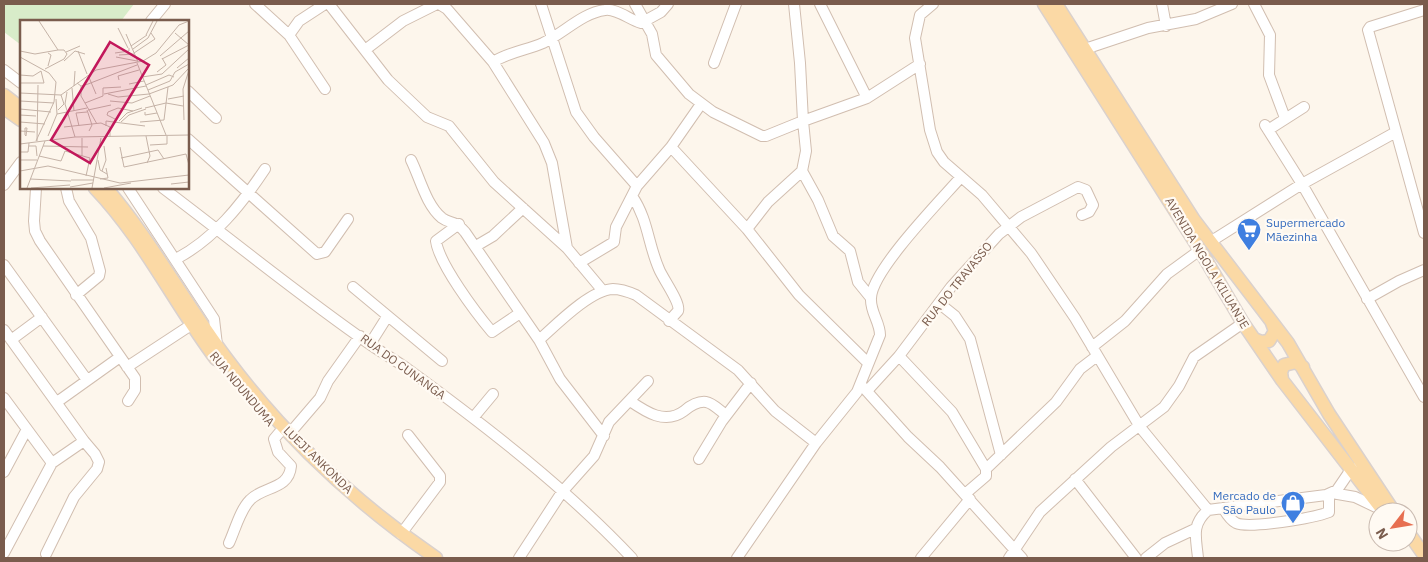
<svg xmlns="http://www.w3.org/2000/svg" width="1428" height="562" viewBox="0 0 1428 562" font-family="'IBM Plex Sans',sans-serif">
<rect width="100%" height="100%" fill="#fdf6ec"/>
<path fill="#d8ecc9" d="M4 4H134L121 21H21V45L4 32Z"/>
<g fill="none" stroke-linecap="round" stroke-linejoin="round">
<defs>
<path id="minor" d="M255 4 289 35 325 89
M329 4 388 80 427 117 449 126 494 182 567 248 603 291
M439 4 447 9 493 62 544 143 552 163 567 248
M541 4 576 112 594 137 637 186
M635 4 652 34 656 55 689 94 713 112 762 136H766L803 121 800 63 794 4
M820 4 867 98 920 64
M933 4 920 15 915 38 930 130 937 152 944 162 982 195 1031 253 1075 318 1140 427 1208 510
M1162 4 1166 26
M1254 4 1270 35 1269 75 1285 118
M1424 10 1370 27 1368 30 1424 233
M151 21 165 4
M289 35 299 21 325 4
M1085 49 1148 28 1196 19 1232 4
M365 50 403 21 437 4
M493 62C509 52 527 50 543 43 564 33 582 13 605 10 616 8 630 20 641 23L661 12 668 4
M714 63 736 4
M4 70 21 83
M188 91 216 118
M1265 125 1302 184 1424 397
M1268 130 1304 107
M188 139 317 254 325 252 348 219
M671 147 747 229 799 295 868 363
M411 160C420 178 426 205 442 218 450 224 455 220 465 232L539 340C556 325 590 290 613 289 621 289 629 292 636 295L738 370 775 411 816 443
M802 171 818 200 833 236 850 251 858 282 871 298
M4 185 21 162
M36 188 34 221 35 231 40 241 135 378V390L128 401
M66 188 69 201 91 238 100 271 99 276 76 295
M128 188 214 319 217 345
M163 188C232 240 300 296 371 345 384 354 397 361 409 370 487 427 566 488 632 558
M632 196C648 219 648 244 659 269 663 279 681 303 678 311L669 321
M459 224 436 241C439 264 476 313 492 332L520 313
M747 229 768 202 802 171 806 151 803 121 867 98
M1210 242 1302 184 1396 132
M476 246 493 236 523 208
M176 259C214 239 241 205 265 169
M579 263 614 242 616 227 637 186 671 147 701 104
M4 265 87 380
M353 287 442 361
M1367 299 1399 281 1424 270
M940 304 955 316 970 339 1001 455
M4 330 84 441 95 454 99 462 97 469 74 497 46 554
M11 340 42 317
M539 340 560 379 604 436
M370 344 387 317
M1092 347 1125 321 1167 274 1200 250
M899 356 952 412 986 469 1056 402 1080 369 1097 356
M127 367 191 325
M863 387 908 437 940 467 1022 558
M867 391 899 356 951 287 999 234 1021 217 1078 187 1086 190 1093 205 1089 212 1082 215
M4 398 52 463
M630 401C646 412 665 425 684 411 690 406 698 401 706 402 713 403 720 411 726 415
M57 402 120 357
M473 418 493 394
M290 433 320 398 328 381 360 336
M699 459 722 421 751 383
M4 472 27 429
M1075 479 1136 558
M1332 493 1355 497 1380 509
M965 494 986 476V469
M1223 508C1226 513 1230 520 1236 523 1249 529 1314 518 1329 512V494
M401 534 440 482V476L408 435
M229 543C235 530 240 510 250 500 263 486 289 490 291 466L278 452 274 439 279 433
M4 553 52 463 84 441
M519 558 562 492 594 456 609 422 648 381
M737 558 816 443 857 392 880 335C880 322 870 312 871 298 872 270 941 200 961 177
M921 558 970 499
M1009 558 1040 512 1111 447 1164 407 1179 386 1194 357 1243 323
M1146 558 1165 543 1195 529
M1198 558C1196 537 1191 525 1208 510L1326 495 1337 490 1352 468"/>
<path id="major" d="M1044 4 1200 250 1243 323 1282 380 1384 512
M1056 4 1194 220 1288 343 1329 414 1394 512
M4 95 21 108
M4 108 21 120
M95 188C143 238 174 303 216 359
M106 188C151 240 184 302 226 358 284 436 356 503 436 558
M1254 339 1261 342 1269 341 1275 331 1272 323
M1282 380 1281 372 1284 365 1296 362 1303 367
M1408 532 1424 555"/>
</defs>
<use href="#minor" stroke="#d1beb0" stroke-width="12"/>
<use href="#major" stroke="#dad1cd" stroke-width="15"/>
<use href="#minor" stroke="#fff" stroke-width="10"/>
<use href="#major" stroke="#fbd9a5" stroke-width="12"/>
</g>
<defs>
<symbol id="supermarket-pin" viewBox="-11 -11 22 30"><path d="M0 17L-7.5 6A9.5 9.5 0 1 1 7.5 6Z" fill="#3f7fe0" stroke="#fffaf3"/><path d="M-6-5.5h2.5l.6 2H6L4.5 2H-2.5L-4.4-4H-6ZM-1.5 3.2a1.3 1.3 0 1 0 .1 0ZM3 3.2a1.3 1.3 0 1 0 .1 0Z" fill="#fff"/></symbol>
<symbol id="shop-pin" viewBox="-11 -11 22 30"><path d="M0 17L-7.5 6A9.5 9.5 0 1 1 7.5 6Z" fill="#3f7fe0" stroke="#fffaf3"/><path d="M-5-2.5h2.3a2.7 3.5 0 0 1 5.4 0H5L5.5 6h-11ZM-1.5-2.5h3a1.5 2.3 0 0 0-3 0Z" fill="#fff"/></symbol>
</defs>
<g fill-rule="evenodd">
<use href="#supermarket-pin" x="1235" y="216" width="28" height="38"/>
<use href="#shop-pin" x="1279" y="489" width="28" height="38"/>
</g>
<g text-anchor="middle" stroke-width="4.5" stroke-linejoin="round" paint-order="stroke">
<g font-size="12" fill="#366cbe" stroke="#fffaf3" text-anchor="start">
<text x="1266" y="227">Supermercado<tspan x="1266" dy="14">Mãezinha</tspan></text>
<text x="1276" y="500" text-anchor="end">Mercado de<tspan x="1276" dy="14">São Paulo</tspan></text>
</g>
<g font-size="12" fill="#7a5c4d" stroke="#fffaf3">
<text transform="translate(1207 263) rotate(59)" y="4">AVENIDA NGOLA KILUANJE</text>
<text transform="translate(957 284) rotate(-51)" y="4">RUA DO TRAVASSO</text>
<text transform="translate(403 367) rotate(36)" y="4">RUA DO CUNANGA</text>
<text transform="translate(242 389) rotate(50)" y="4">RUA NDUNDUMA</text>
<text transform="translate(318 460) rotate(44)" y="4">LUEJI ANKONDA</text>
</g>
</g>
<g transform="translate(20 20)">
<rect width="169" height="169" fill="#fdf6ec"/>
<path fill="none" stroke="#c5b3a7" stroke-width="1" d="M19 1 38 30H44L47 34 44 39 25 49M98 8 108 28M106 14 118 42M126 15 133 1M111 26 127 15M113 29 128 18 137 1M0 31 15 34 38 30M58 31 67 54M46 32 60 26M95 33 109 31V28M114 33 135 19 131 13M99 35 114 34M140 36 169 11M0 37 29 53 36 62 34 82 16 121M96 37 117 41M142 39 169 25 155 13M44 41 55 31 65 34M117 43 146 115M28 46 31 35 28 33M157 48 169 38M137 52 146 45 142 38M0 55 13 56 21 51 24 63H0M68 55 76 74M122 57 142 54 169 29M99 60 98 56 119 50M57 63 61 66 68 64 117 45M109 64 124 61M126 65 149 55 154 57M54 66 55 51M61 66V76L77 104M52 68 54 91M128 70 150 61 155 52 169 44M47 72 45 84 55 117M0 73 41 75 76 50 123 41 136 33 159 5 169 1M84 74 126 66M88 74 98 77 129 74M129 74 153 65 169 48M148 79 164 76M0 81 34 83M90 81 112 83 130 76M65 83 83 76V68L101 67M146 83 163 86M125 88 146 83M0 89 31 92M38 90 44 84 41 75M67 90 72 105 69 111M68 90 91 85M125 92V95L137 93M37 94 67 88M0 95 16 96M97 100 87 95 88 92 98 88 113 91M164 100 163 69 169 50M99 101 107 93 122 88M0 102 25 104M101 102 109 95 126 89M120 102 144 100 148 67M59 106 56 93 67 92M86 106V101L125 106M44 107 81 103 90 107V117M5 108H7L6 116 5 115ZM0 111 15 112M28 116 37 94 36 79M126 116 130 136 127 143M17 121 18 65M0 124 55 117 169 115M130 125 147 124V116M9 126H16L17 136M23 126 68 127M100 127 104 147 166 134 169 145M0 132H8L9 123M19 136 41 141 45 131 70 138 66 156M62 136V118M101 138 138 130 144 139M0 140H17M78 140 80 150 87 154M0 151 28 146 100 163 169 155M82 151 86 140 84 126M10 159 51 161M80 159 88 158 86 148M51 160H74M151 164 169 162M50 167 73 163M7 168 25 121M11 168 50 165M72 168 81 118M84 168 111 163"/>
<path fill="#c2185b" fill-opacity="0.15" stroke="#c2185b" stroke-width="2.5" d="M90 22 129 45 70 143 31 120Z"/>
<rect width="169" height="169" fill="none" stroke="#7a5c4d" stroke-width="2.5"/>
</g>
<rect width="1428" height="562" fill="none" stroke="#7a5c4d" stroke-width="10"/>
<g transform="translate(1393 527) rotate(239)"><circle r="24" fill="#fffaf3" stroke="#cabbb1"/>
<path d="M0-4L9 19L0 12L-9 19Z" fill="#e76f51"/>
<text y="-8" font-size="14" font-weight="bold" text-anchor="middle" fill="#7a5c4d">N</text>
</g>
</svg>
